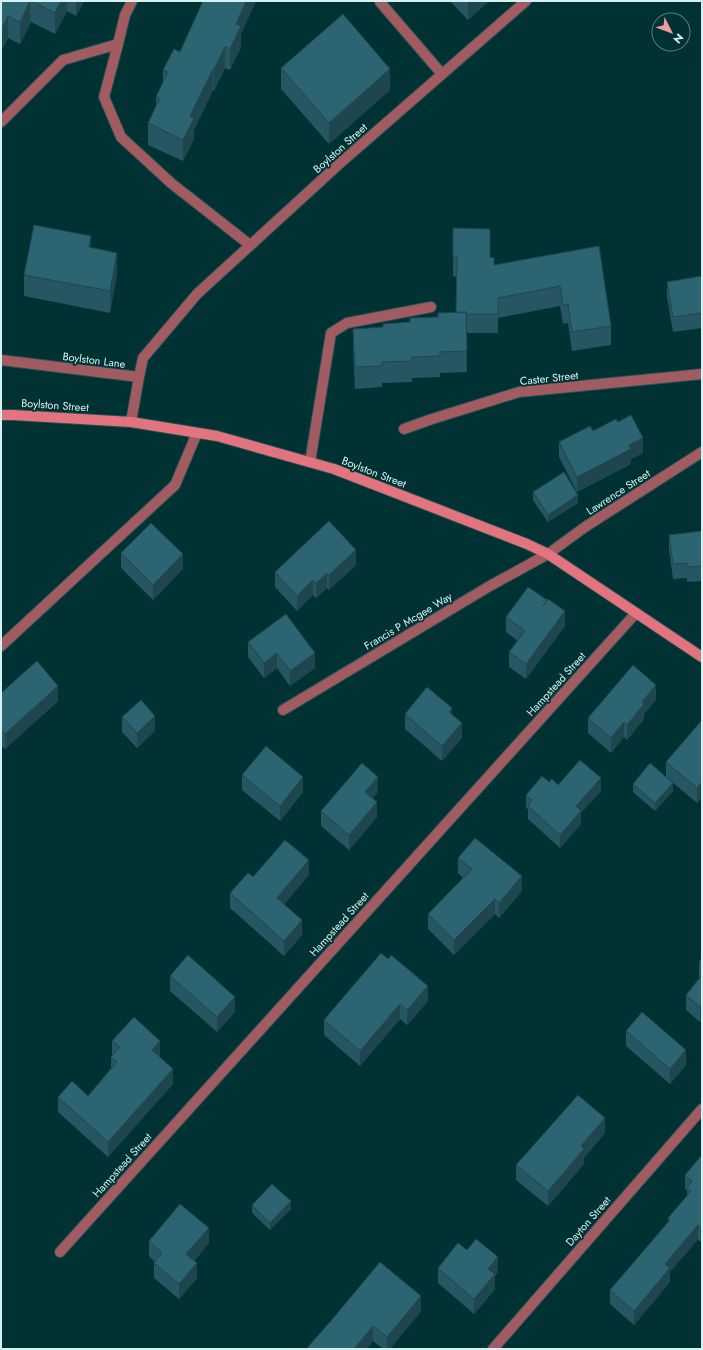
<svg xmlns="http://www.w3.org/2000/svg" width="703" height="1350" viewBox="0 0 703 1350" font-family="Jost,sans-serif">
<rect width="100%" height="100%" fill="#003233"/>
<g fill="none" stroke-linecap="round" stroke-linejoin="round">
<defs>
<path id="service" d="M380 2 442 74
M310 462 331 333 347 323 431 307
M1 646 175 485 197 433"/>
<path id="minor" d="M118 44 104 97 121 137 171 183 250 245
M1 122 63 60 118 44 125 15 132 1
M1 360 139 377 131 422
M139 377 143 358 197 294 338 165 526 1
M404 429 432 419 519 392 702 374
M283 710 488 587 548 554
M60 1252 636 613
M493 1349 702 1109"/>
<path id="tertiary" d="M548 554 585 527 702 452"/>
<path id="secondary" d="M1 415H13L131 422 217 436 334 469 527 544 548 554 702 657"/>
</defs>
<use href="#service" stroke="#225151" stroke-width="12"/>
<use href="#minor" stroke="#225151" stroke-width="12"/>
<use href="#tertiary" stroke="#225151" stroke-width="12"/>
<use href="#secondary" stroke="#225151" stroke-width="12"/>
<use href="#service" stroke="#a15b61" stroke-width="10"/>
<use href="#minor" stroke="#a15b61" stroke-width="10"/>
<use href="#tertiary" stroke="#a15b61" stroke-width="10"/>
<use href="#secondary" stroke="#e3747f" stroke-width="10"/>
</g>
<path fill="#265661" d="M1 1H84L76 16 67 11 55 34 31 22 20 44 8 38 1 51Z
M203 1H256L241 34V47L230 70 225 68 214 91 213 90 194 130V139L183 161 148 145V123L156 106V97L163 82V70L180 52Z
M450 1H489L468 20Z
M281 68 390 90 329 144 281 89Z
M453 228 490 258 494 265 599 246 611 326V345L572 351 568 323 563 324 560 306 498 318V333H466L467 372 440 373V377L412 378V382L382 383V387L355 389 353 350V329L383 327 438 317 456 313V277L453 276Z
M91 248 117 274 110 313 24 296V275Z
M702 276V328L673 332 667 297V282Z
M618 422 643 453 631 459V464L577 492 559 457V442Z
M533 492 578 503 548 522 533 500Z
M702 531V581L687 582V578L673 579 669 550V535Z
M121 553 183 569 153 600 121 568Z
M356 565 329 590 327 588 316 598 313 595 297 611 275 587V572Z
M506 617 565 626 526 679 509 667V652L518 641 506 632Z
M248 642 315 668 290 686 277 668 264 678 248 657Z
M1 693 58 701 5 749 1 745Z
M656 700 644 714V719L627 740 624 737 611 753 588 733V718Z
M405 714H452L462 738 442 761 405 729Z
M122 717 155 731 137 748 122 732Z
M702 720V797L697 803 666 777V762Z
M242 775 303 792 280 821 242 790Z
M549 782 558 785 601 791 581 813V824L560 848 528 819V809L526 808V795Z
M633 784 673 791 655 811 633 792Z
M378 792 372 798 377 817 349 850 321 826V811Z
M458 858 522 891 499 918 495 914 454 955 428 929V914L463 878 458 873Z
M309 875 284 904 302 935 284 956 230 908V893L253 877Z
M381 953 428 1001 407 1025 400 1019 360 1066 324 1035V1020Z
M702 958V1019L700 1022 686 1010V995L700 978 699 977V962Z
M170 976 235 1012 217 1032 170 991Z
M626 1031 686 1065 670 1084 626 1046Z
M112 1041 160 1056 159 1057 173 1084 108 1157 58 1112V1097L88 1096 111 1068V1057L112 1056Z
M605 1133 584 1158V1164L548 1206 516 1180V1165Z
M702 1155V1243L698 1239 670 1272V1282L634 1325 610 1304V1290L668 1222V1218L687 1197V1190L685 1189V1175Z
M252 1205 291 1209 270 1230 252 1213Z
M149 1241 209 1243 194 1261 197 1278 179 1299 154 1278V1263L155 1262 149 1256Z
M467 1250 498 1272 495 1276V1289L474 1314 438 1283V1268Z
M421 1311 390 1349H383L373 1341 330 1322Z"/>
<path fill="#1f464f" d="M30 1 31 22 20 44V22Z
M61 1H67V11L55 34V13Z
M76 1H84L76 16Z
M246 1H256L241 34V47L230 70V49L236 24Z
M468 1H489L468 20Z
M8 16V38L1 51V30Z
M225 47V68L214 91V69Z
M213 69V90L194 130V139L183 161V140L190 116Z
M390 69V90L329 144V123Z
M91 236V257L89 247Z
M117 253V274L110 313V291Z
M643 438V453L631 459V464L577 492V477L629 445Z
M578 495V503L548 522V515Z
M356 550V565L329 590V575Z
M183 554V569L153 600V585Z
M327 573V588L316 598V583Z
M313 580V595L297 611V596Z
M565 611V626L526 679V664Z
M277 653V668L264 678V663Z
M315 653V668L290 686V671Z
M656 685V700L644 714V719L627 740V725L642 702Z
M58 686V701L5 749V734Z
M452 708V723L449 712Z
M155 716V731L137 748V733Z
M624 722V737L611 753V738Z
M462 723V738L442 761V746Z
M303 777V792L280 821V806Z
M378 777V792L365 807V792Z
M601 778V791L581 813V824L560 848V835L576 806Z
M702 782V797L697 803V788Z
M673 783V791L655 811V803Z
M377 802V817L349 850V835Z
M309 860V875L277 913V898Z
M522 876V891L499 918V903Z
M495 899V914L454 955V940Z
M302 920V935L284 956V941Z
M428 986V1001L407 1025V1010Z
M235 997V1012L217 1032V1017Z
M400 1004V1019L360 1066V1051Z
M702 1004V1019L700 1022V1007Z
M160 1041V1056L152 1065V1050Z
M686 1050V1065L670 1084V1069Z
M173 1069V1084L108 1157V1142Z
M605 1118V1133L584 1158V1164L548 1206V1191L581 1146Z
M291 1201V1209L270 1230V1223Z
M698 1225V1239L670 1272V1282L634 1325V1311L665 1264Z
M209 1228V1243L186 1269V1254Z
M498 1257V1272L495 1276V1289L474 1314V1299L488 1269Z
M197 1263V1278L179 1299V1284Z
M421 1296V1311L390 1349H387V1337Z
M373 1326V1341L367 1349H354Z"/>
<path fill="#2c6471" stroke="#1f464f" d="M1 1H30L20 22 8 16 1 30Z
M32 1H61L55 13Z
M203 1H246L236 24 241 26 230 49 225 47 214 69H213L190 116 194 118 183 140 148 123 160 98 156 97 168 72 163 70 174 49 180 52Z
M343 14 390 69 329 123 281 68Z
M34 225 91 236 89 247 117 253 110 291 24 275Z
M453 228 490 229V258L494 257V265L599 246 611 326 572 332 568 304 563 305 560 286 498 298V314H466V312L456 313 457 257H453Z
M702 276V313L673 317 667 282Z
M466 312 467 351 440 352V356L412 357V361L382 362V366L355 367 353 329 383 327V324L410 322V318L438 317V313Z
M631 415 643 438 629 445 631 449 577 477 559 442 590 426 593 431 616 419 618 422Z
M564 472 578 495 548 515 533 492Z
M329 521 356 550 329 575 327 573 316 583 313 580 297 596 275 572Z
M151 523 183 554 153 585 121 553Z
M702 531V566L687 567V563L673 564 669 535Z
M528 587 547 600 543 606 548 599 565 611 526 664 509 652 525 631 506 617Z
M286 614 315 653 290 671 277 653 264 663 248 642Z
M37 661 58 686 5 734 1 730V693Z
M633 665 656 685 642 702 644 704 627 725 624 722 611 738 588 718Z
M427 687 452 708 449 712 462 723 442 746 405 714Z
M141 700 155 716 137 733 122 717Z
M702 720V782L697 788 666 762Z
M266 746 303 777 280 806 242 775Z
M580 760 601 778 576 806 581 811 560 835 528 806 532 800 526 795 542 776 549 782 552 779 558 785Z
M362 763 378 777 365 792 377 802 349 835 321 811Z
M650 763 673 783 655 803 633 784Z
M475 838 522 876 499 903 495 899 454 940 428 914 472 869 458 858Z
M285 840 309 860 277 898 302 920 284 941 230 893 248 873 253 877Z
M381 953 388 959 391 955 428 986 407 1010 400 1004 360 1051 324 1020Z
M188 955 235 997 217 1017 170 976Z
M702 958V965L699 962Z
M702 975V1004L700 1007 686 995Z
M642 1012 686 1050 670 1069 626 1031Z
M134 1017 160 1041 152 1050 173 1069 108 1142 58 1097 72 1081 88 1096 117 1062 111 1057 120 1047 112 1041Z
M578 1095 605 1118 581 1146 584 1149 548 1191 516 1165Z
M702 1155V1229L698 1225 665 1264 670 1268 634 1311 610 1290 670 1220 668 1218 691 1191 687 1188 692 1181 685 1175Z
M272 1184 291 1201 270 1223 252 1205Z
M180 1204 209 1228 186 1254 197 1263 179 1284 154 1263 162 1253 149 1241Z
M476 1239 498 1257 488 1269 495 1274 474 1299 438 1268 458 1243 467 1250Z
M380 1262 421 1296 387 1337 373 1326 354 1349H306L330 1322Z"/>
<g text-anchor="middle" stroke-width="3.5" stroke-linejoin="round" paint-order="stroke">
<g font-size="11" fill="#d4f2f1" stroke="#003233">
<text transform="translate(340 148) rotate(-42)" y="4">Boylston Street</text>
<text transform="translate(94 360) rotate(7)" y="4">Boylston Lane</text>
<text transform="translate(549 378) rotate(-6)" y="4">Caster Street</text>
<text transform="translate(55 405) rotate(4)" y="4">Boylston Street</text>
<text transform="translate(374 472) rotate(21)" y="4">Boylston Street</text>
<text transform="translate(618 492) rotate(-33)" y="4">Lawrence Street</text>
<text transform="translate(408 621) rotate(-31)" y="4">Francis P Mcgee Way</text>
<text transform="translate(556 684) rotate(-48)" y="4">Hampstead Street</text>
<text transform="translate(339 924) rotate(-48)" y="4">Hampstead Street</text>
<text transform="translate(122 1165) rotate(-48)" y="4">Hampstead Street</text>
<text transform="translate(588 1221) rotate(-49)" y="4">Dayton Street</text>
</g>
</g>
<rect width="703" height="1350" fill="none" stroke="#d4f2f1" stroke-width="4"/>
<g transform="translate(671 32) rotate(132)"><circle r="19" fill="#003233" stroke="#557f7f"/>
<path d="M0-3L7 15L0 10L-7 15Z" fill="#f49aa1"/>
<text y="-6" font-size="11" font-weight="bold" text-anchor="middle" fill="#d4f2f1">N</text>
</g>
</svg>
